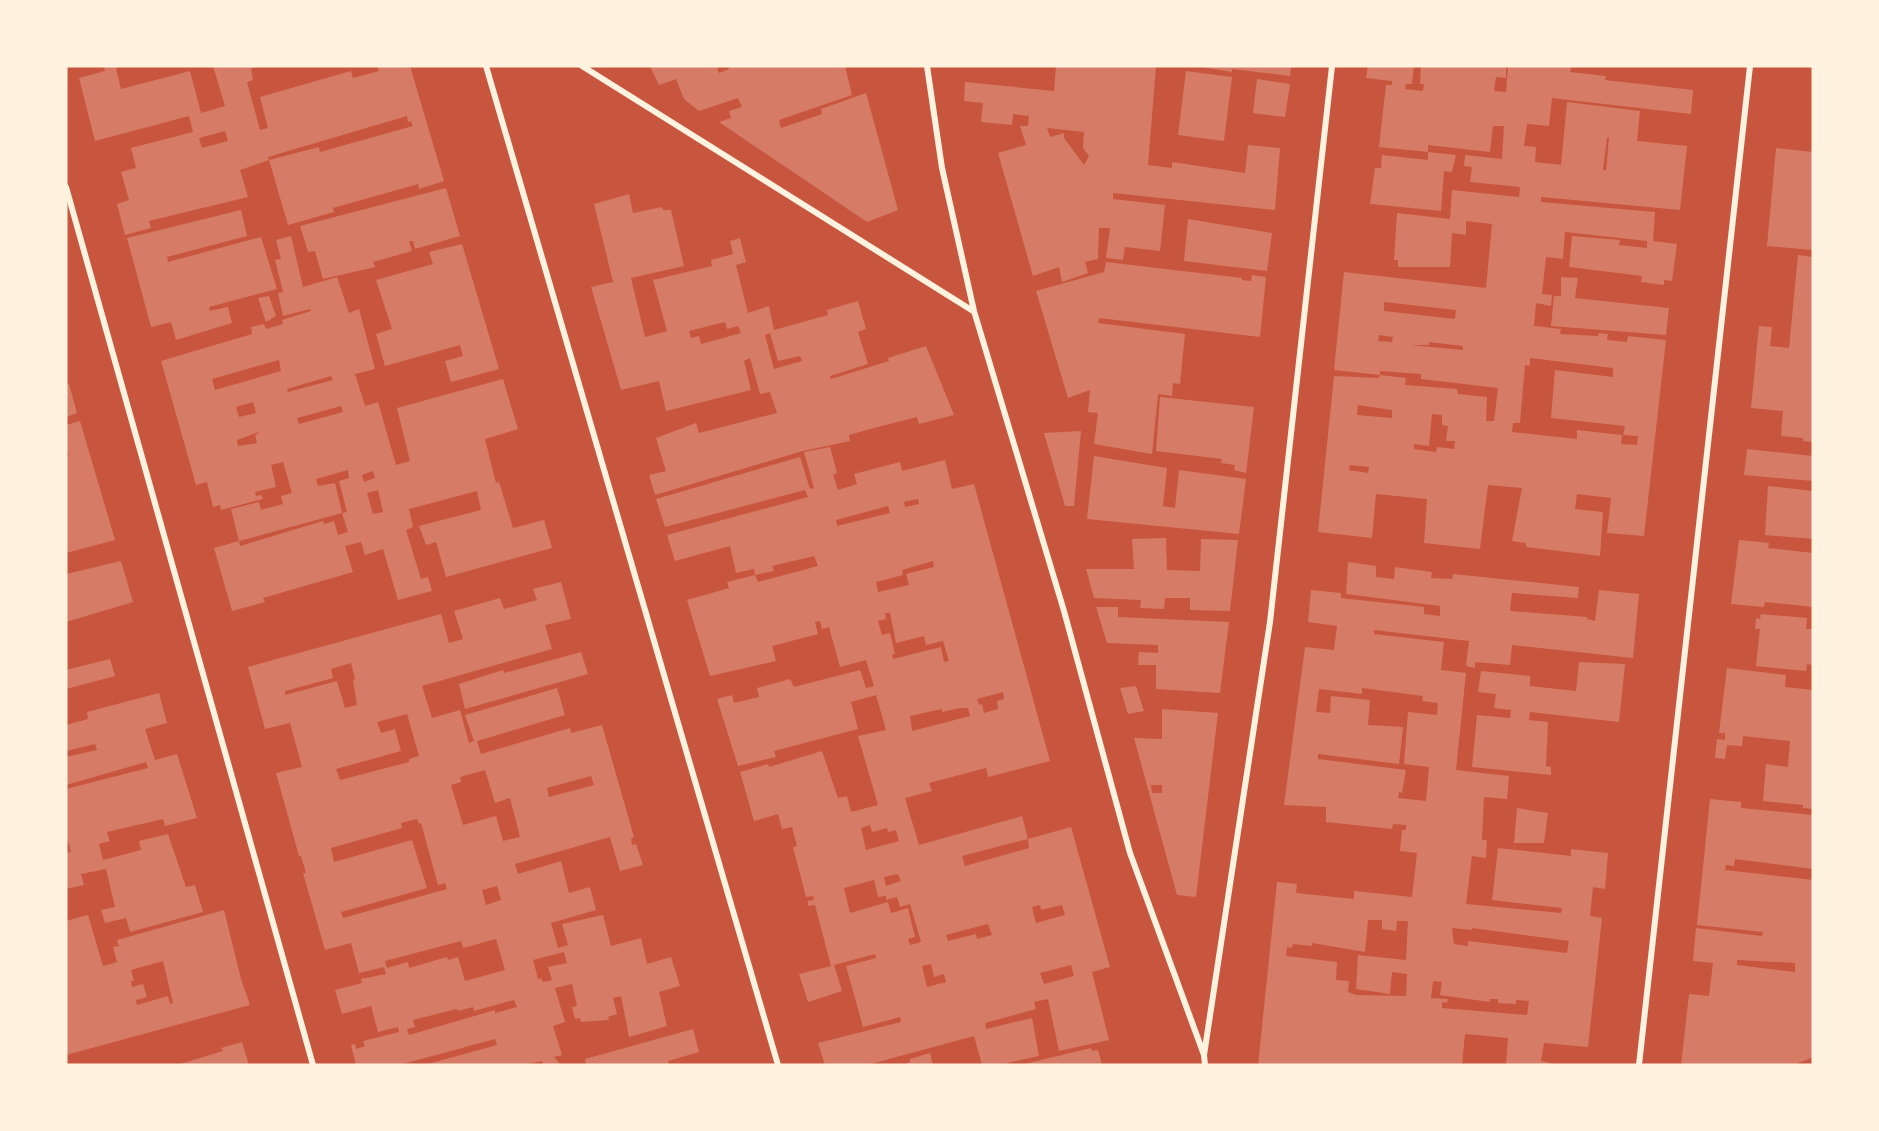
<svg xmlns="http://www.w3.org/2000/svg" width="1879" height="1131" viewBox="0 0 1879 1131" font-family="'Asap Condensed',sans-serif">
<rect width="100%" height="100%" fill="#c8553d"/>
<path fill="#d67c66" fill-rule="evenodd" d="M104 66H120L116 68 121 89 190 71 201 113 225 106 213 66H257L251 69 253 80 247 82 260 130 268 128 260 97 351 71 353 78 379 71 377 66H410L444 181 419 189 418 184 333 208 334 212 288 225 269 160 319 147 320 152 413 126 411 121 408 122 407 116 268 157 269 160 240 170 248 197 149 221 151 228 125 235 117 204 129 200 121 172 136 168 131 148 193 132 189 116 95 141 79 78 105 71ZM225 131 228 141 202 148 199 138Z
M650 66H722L717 68 719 73 729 69 728 66H845L852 95 779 120 781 128 822 114 821 109 866 93 898 210 867 222 719 122 731 118 729 111 742 107 738 98 699 111 684 99 676 79 659 85Z
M1056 66H1156L1148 165 1172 168V162L1245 173 1248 145 1280 148 1275 210 1113 193V199L1165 205 1160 251 1125 247 1123 260 1106 258 1110 228H1099L1098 259 1085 262 1088 273 1062 282 1059 267 1033 276 998 153 1026 145 1020 126H1028L1029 116 1013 114 1012 125 981 122 983 103 964 101 965 82 1054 91ZM1047 128 1084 132 1083 148 1089 156 1084 165 1064 138V133L1050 137Z
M1196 66H1291L1290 76 1232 69V72Z
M1368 66H1414L1412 84H1406L1405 89 1423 91 1424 84H1420L1421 66H1506V78L1496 77 1494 91 1506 92 1508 66H1571L1570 72 1606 76 1605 80 1693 90 1691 114 1552 98 1549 126 1527 124 1524 146 1536 147 1535 162 1561 165 1567 102 1640 111 1637 141 1687 146 1680 210 1541 197V202L1655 212 1653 241 1677 244 1672 281 1664 280V285L1641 282 1642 276 1569 267 1572 236 1620 240 1619 245 1647 248V241L1565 232 1563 259 1546 257 1542 294 1552 295 1551 306 1536 303 1534 326 1561 329 1560 334 1598 336 1599 333 1608 334 1607 340 1627 342 1628 336 1666 340 1644 536 1607 533 1611 498 1577 494 1575 509 1603 512 1600 556 1526 547V543L1512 541 1522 488 1488 485 1480 549 1424 543 1427 499 1376 494 1372 538 1318 532 1334 376 1379 378 1380 375 1334 370 1344 272 1486 288 1492 224 1466 221V235L1452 233 1450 267H1398V260H1394L1397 213 1450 219 1452 190 1519 197 1520 187 1470 182 1472 167 1464 166 1465 155 1502 159 1504 126H1493L1490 152 1428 145V152L1456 155 1452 172 1444 171 1441 211 1370 204 1375 168H1381L1382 155 1428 160V152L1379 147 1386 85H1392V81L1366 78ZM1607 138H1609L1606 170H1603ZM1384 302 1456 310 1455 319 1384 311ZM1379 335 1393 337 1392 342 1378 341ZM1429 342 1463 346V350L1410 345H1429ZM1530 358 1613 368V377L1555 370 1551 418 1625 426 1623 435 1638 436 1637 445 1621 444 1622 435 1577 430V439L1512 432 1513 423H1520L1525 365 1530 366ZM1380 371 1421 374V379L1498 388 1494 421H1486L1487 397 1458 394 1457 389 1405 385 1406 378 1380 375ZM1358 405 1392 410V418L1357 415ZM1432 414 1442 415V425L1448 426 1446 441H1455L1454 449 1437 447 1436 452 1414 449V444L1429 446ZM1350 465 1369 467 1368 473 1349 470Z
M1186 71 1232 77 1224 141 1178 135Z
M1257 79 1290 84 1285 117 1253 113Z
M1776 148 1813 152V250L1767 246Z
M446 188 460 236 415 249 413 241H409L412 251 373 262 375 267 323 279 315 251 308 252 300 226Z
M629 194 633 213 662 207 663 210H671L684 266 631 278 645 337 667 331 653 280 712 266 711 260 733 254 730 241 740 238 746 262 736 265 748 313 769 306 774 330 828 315 827 310 858 301 866 329 858 332 868 364 830 376 831 379 889 361 888 358 926 346 954 415 919 424 917 417 870 429 849 435 850 441 803 451 655 495 649 475 666 471 656 438 696 423 699 433 777 413 770 392 760 394 750 358 744 361 751 390 666 411 659 381 621 390 591 287 613 282 594 204ZM725 322 727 329 738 326 741 333 701 344 699 336 691 338 689 331ZM770 333 778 361 800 356 802 361 774 369 765 335Z
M241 210 247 236 167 257 168 262 261 237 277 289 209 307 210 311 228 307 232 323 176 340 171 322 151 327 127 238Z
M1188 219 1272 233 1267 271 1184 261Z
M291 236 303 287 337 277 349 313 359 309 375 369 355 374 365 406 378 402 396 465 410 461 397 408 503 379 518 429 485 439 496 483 499 482 513 528 544 520 552 548 446 577 436 542 426 545 419 526 481 510 477 491 409 509 413 527 406 530 421 579 428 577 432 591 398 600 383 549 365 555 361 542 345 546 353 572 263 598 265 602 232 611 214 548 239 541 240 546 323 521 324 524 334 521 338 535 348 532 342 513 347 512 339 481 349 478 348 470 316 479 318 486 335 483 342 513 239 541 231 509 259 502 261 510 283 504 281 496 292 493 283 462 271 465 276 487 255 492 256 496 261 495 263 499 221 510 220 505 213 507 207 482 196 485 161 361 252 334 251 327 264 324 266 329 283 324 282 320 311 311 310 309 283 316 278 293 283 292 275 260 281 259 276 240ZM279 360 281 371 215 390 212 379ZM331 376 333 380 288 392 287 389ZM253 402 256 413 239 417 236 407ZM341 406 343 412 299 424 297 418ZM261 431 255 435 257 443 238 446 237 440ZM373 471 375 478 364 482 362 475ZM378 490 383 512 373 514 367 493Z
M462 244 499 369 451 382 445 361 463 356 460 345 385 366 376 334 392 329 376 280 433 264 429 252Z
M1798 255 1813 257V442L1803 441V438L1781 436 1783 411 1751 408 1759 326 1772 327 1770 346 1789 348Z
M1106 262 1242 278V280L1251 281 1252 275 1266 277 1260 337 1099 318 1098 323 1185 334 1180 384 1173 383 1172 396 1158 394 1152 454 1094 444 1098 413 1088 412 1090 390 1068 398 1036 291 1104 272Z
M1561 277 1578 278 1575 298 1669 308 1666 335 1551 326 1554 296H1561Z
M269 296 276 316 266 322 258 298Z
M69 384 77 413 66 417V385Z
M1160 397 1254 407 1246 473 1234 470 1235 465 1221 463 1222 459 1156 451Z
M80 421 115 540 66 553V456L69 455 66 451V425Z
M1081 431 1074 506H1065L1044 433Z
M830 447 837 473 833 475 838 490 857 484 854 474 900 462 902 471 945 460 952 489 974 484 1050 761 988 777 986 768 929 783 932 791 905 798 919 845 1022 816 1028 839 962 856 965 866 1029 848 1028 839 1071 827 1110 967 1092 972 1109 1040 1059 1051 1048 999 1034 1002 1036 1009 985 1023 986 1029 1032 1018 1039 1056 1007 1063 1008 1065H982L974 1036 867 1065H825L818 1043 901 1022 900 1017 863 1027 846 966 876 958 875 954 834 965 842 991 808 1002 799 974 831 966 815 905 808 906V901L814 900 813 896 806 897 793 847 797 846 792 827 782 829 778 814 754 821 740 772 768 764 769 767 822 751 838 798 847 796 851 812 878 805 858 736 886 730 876 695 851 702 858 729 774 751 776 757 738 766 717 699 732 695 734 703 759 697 757 688 790 679 794 687 860 670 866 688 874 686 866 660 840 667 829 627 822 629 820 621 815 622 818 634 772 646 776 661 710 676 687 600 729 588 727 582 755 575 754 569 736 573 730 546 675 561 667 535 808 497 805 490 665 527 656 499 800 457 810 489 814 488 804 452ZM918 499 919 504 905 507 904 502ZM888 506 890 513 837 526 836 520ZM814 556 818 566 758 582 755 575 774 571 772 566ZM933 561 934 567 906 574 909 585 878 592 876 582 903 575 902 570ZM885 613H890L896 643 924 636 926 645 943 641 949 661 944 662 941 647 893 659 892 655 895 654 890 633 882 635 878 621 886 619ZM1003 692 1004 699 997 701 998 709 984 713 982 704 979 705 977 699ZM960 708H968L970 716 912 731 910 716 942 709V712ZM870 825 872 832 887 828 888 832 896 830 899 841 866 850 861 828ZM898 874 901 881 886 886 884 877ZM874 880 878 897 886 896V900L897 897 900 907 910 904 921 942 910 945 908 939 915 937 908 908 891 913 888 902 850 913 844 888ZM1040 905 1041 910 1062 905 1065 915 1036 923 1032 907ZM988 924 992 935 977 939 976 934 948 941 946 935ZM931 964 934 977 944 974 946 982 927 987 922 966ZM1071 965 1074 976 1044 984 1040 973Z
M1747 449 1813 456V481L1744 475Z
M1094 456 1167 468 1163 506 1175 508 1179 470 1246 479 1239 534 1087 519Z
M1768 486 1813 491V539L1765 535Z
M1166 538 1167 570 1200 571 1201 539 1238 540 1230 611 1190 610V598H1165L1164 609 1140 608 1141 600 1094 598 1086 569H1134L1132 539Z
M1739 540 1769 543 1768 548 1813 553V607L1765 602 1764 607 1731 604Z
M121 561 133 602 66 622V574Z
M1348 562 1376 566V577L1394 579 1395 567 1432 572 1431 578 1452 579 1453 574 1579 587 1578 598 1512 593 1510 611 1587 617V619L1595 621 1599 590 1639 594 1633 658 1512 645 1510 665 1475 662V668L1466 666 1469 641 1374 630V634L1444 642 1441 670 1466 673 1456 770 1509 776 1507 799 1484 797 1482 840H1487L1486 858 1472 856 1466 904 1561 913 1562 908 1492 900 1498 848 1571 856V849L1608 853 1605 889 1593 887 1590 916 1602 918 1588 1047 1544 1043 1541 1061 1560 1065H1506L1508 1038 1465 1034 1462 1065H1258L1277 882 1297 884 1296 893 1354 899V891L1412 897 1417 853 1400 851 1402 830H1406V825L1393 824 1392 829 1326 822V807L1284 805 1305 647 1334 650 1337 626 1308 622 1311 590 1341 593V598L1424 607V614L1440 616V606L1346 594ZM1362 688 1423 696 1422 701 1438 703 1437 715 1408 712 1404 764 1429 767 1426 801 1398 798 1399 792 1402 793 1406 770 1318 759V754L1399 764 1403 727 1368 725 1370 700 1331 696 1330 713 1316 712 1319 689 1362 694ZM1368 920H1382V929L1396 931 1397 921H1408L1406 960 1358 955 1356 989 1390 994 1392 972 1407 974 1406 996 1356 995 1348 992 1349 981 1336 980 1337 962 1286 956 1287 947 1292 948 1293 944 1312 946V943L1365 952ZM1452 928 1472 930V928L1569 941 1567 953 1468 941V946L1454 944ZM1433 981 1442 982 1440 995 1490 1002V999H1498V1003L1516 1004V1000L1529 1001 1527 1015 1442 1008V1002L1447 1003 1448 999 1431 998Z
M561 582 571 619 545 625 552 649 422 686 432 718 460 710 469 743 474 741 465 715 557 688 565 715 477 741 481 754 570 728 571 733 602 725 634 837 631 839 632 845 636 844 643 865 620 871 610 837 515 864 518 874 561 861 569 893 590 887 596 910 551 923 558 948 568 945 562 924 603 915 611 946 641 938 647 964 671 957 680 986 659 992 667 1026 629 1037 621 996 613 998 617 1014 608 1017 609 1020 581 1022 580 1018 575 1019 572 1007 577 1006 572 984 555 988 565 1022 553 1026 562 1055 554 1057 561 1065H543L542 1061 522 1065H424L497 1045 495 1039 399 1065H356L351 1045 355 1044 356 1049 365 1046 363 1041 399 1032 398 1027 378 1032 371 1006 342 1014 335 990 362 983 361 979 386 974 384 967 359 973 351 943 325 950 303 873H306L301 856H299L276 773 302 767 290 723 265 729 248 667 441 614 449 643 463 639 454 611 500 598 504 609 537 600 533 589ZM351 663 355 679 353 680 357 705 345 708 337 681 285 695V691L333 678 331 669ZM407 714 419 756 409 759V762L340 780 336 769 401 751 395 729 381 733 377 722ZM485 770 495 803 510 798 520 837 503 841 496 816 463 825 451 785 461 782 460 777ZM591 776 594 785 549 797 547 788ZM417 819 419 824 421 823 438 885 445 883 447 889 343 918 341 912 427 888 412 840 334 862 331 848 402 828 401 823ZM497 886 501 900 486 905 482 890ZM496 939 505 970 465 981 458 957 448 960 447 957 409 968 408 962 387 968 385 961 461 941 463 948ZM564 952 567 963 548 967 552 980 543 982 541 978 538 979 533 960ZM514 1000 517 1007 495 1013V1010L409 1035 407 1029 415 1027 413 1020 457 1009 458 1011 473 1007 474 1011Z
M1096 607H1118V617L1229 622 1220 693 1156 689V665H1138L1139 652 1158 653V645L1107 643Z
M1761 614 1807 618 1806 629H1813V665L1807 664 1806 671 1756 666 1760 629H1755L1756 618 1760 619Z
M581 652 588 674 465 709 459 684 503 670 504 673Z
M110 659 115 676 66 689V670Z
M1579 662 1625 664 1619 722 1530 712 1529 720 1548 722 1546 766 1551 767V775L1472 767 1477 715 1510 718 1511 710 1494 708 1496 694 1478 692 1481 671 1530 676V686L1576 691Z
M1727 668 1786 675 1785 687 1813 690V809L1803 808V805L1763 801 1766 764 1788 767 1790 741 1743 736 1742 746 1727 745 1725 759 1715 758 1717 739 1725 740V733H1719Z
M1136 686 1144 711 1128 714 1120 688Z
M159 693 167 723 145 729 155 760 177 754 197 818 165 826 163 819 107 832 110 841 99 844 103 860 141 850 139 841 168 834 186 887 195 885 203 912 130 932 126 918 105 923 101 910 115 907 106 869 81 874 84 885 66 889V853L71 852 68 841 66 842V789L148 768 146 762 66 785V757L97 750 95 744 66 751V725L88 719 87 712Z
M1162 709 1218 713 1196 897 1177 895 1134 738 1162 739ZM1151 785H1162V793H1152Z
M1710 799 1741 802V808L1813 815V869L1735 859 1734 866 1726 865 1725 870 1813 880V1057L1794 1065H1681L1689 994 1709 996 1713 963 1693 961 1696 928 1762 936 1763 932 1697 925ZM1737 960 1795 963V972L1737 965Z
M1517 808 1548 813 1544 843H1514Z
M224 910 241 979 250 1005 66 1055V921L88 915 103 966 117 962 113 947 119 946 117 940ZM163 961 173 1003 170 1004 168 996 137 1005 136 1000 147 997 143 984 132 987 131 981H134L131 970Z
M693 1029 699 1052 668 1061 669 1065H586L585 1059Z
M242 1042 249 1065H177L223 1051 221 1048Z
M1091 1048 1092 1051 1098 1050 1102 1065H1020Z
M930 1053 933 1065H903L910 1062V1059Z"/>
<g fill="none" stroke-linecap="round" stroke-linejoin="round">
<path stroke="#fff3e0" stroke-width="6" d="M486 66 778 1065
M582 66 973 311
M927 66 942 168 974 311 1064 611 1130 853 1204 1055
M66 187 313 1065
M1205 1065 1204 1055 1270 622 1332 66
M1639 1065 1750 66"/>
</g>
<rect width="1879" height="1131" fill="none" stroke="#fff3e0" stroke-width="135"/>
</svg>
